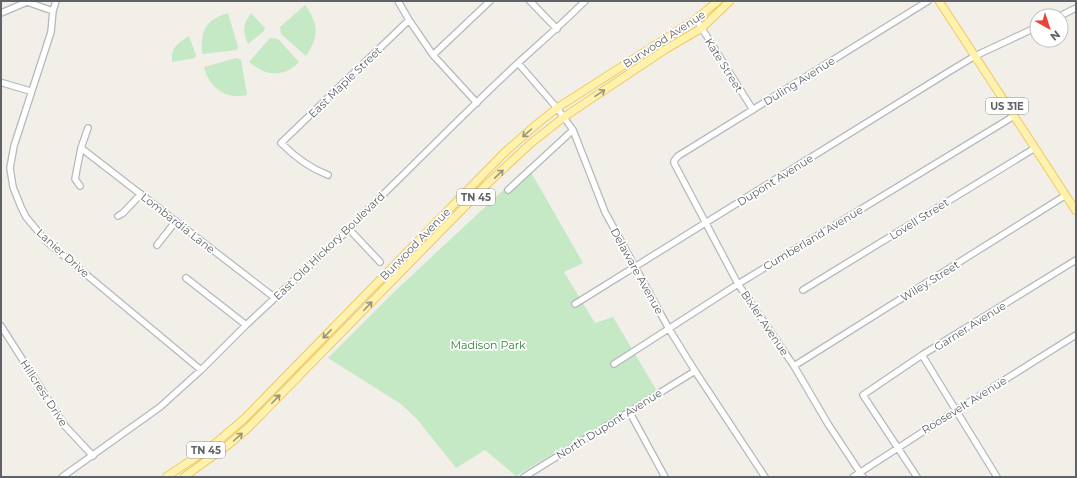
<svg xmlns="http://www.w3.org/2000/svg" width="1077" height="478" viewBox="0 0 1077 478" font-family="Montserrat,sans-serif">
<rect width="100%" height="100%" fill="#f1efe8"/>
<path fill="#c5e8c5" d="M305 5C319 24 319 37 306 56L281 34 280 27Z
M228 13 238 47 237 50 202 54C201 30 205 20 228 13Z
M251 13 265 28 264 31 248 44C242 30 243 25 251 13Z
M189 36 196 55 195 58 172 62C171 47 177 44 189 36Z
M270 38 278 39 299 62C296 65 291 69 287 71 272 77 260 71 249 62Z
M236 58 241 60 247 95C225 100 209 87 204 67Z
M528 167 583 263 564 272 595 323 613 317 657 391 516 476 485 450 456 468 417 419 401 404 328 358 393 293Z"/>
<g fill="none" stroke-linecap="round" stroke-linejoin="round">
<defs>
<path id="minor" d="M56 1 53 11 51 32 14 146 10 168 13 187 21 207 26 217 46 241 201 370
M398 1 409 20 433 55 477 103
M530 1 557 29
M1 13 27 2 53 11
M1060 16 1076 8
M696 19 753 110
M433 55 490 1
M518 63 557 108 573 130 605 212 669 329 695 371 765 477
M1 83H3L30 91
M81 148 275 298
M328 175C309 168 295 157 281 143L409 20
M80 186 75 179 81 148 88 128
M508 190 573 130
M118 216 123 213 141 194
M349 229 380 262
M157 245 176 221
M186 278 246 325
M803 290 1035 148
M575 304 950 71 975 56 1037 27
M1 326 65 426 93 456
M922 355 997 477
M614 364 738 284 1014 116
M794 366 1066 195
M629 411 665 477
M62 477 160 407 201 370 246 325 349 229 363 214C415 164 465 112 518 63 540 43 563 23 585 1
M524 477 695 371
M853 477 955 411 1076 335
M863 477 828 424 794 366 738 284 674 163V161L678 156 928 1
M917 477 863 395 922 355 1076 260"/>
<path id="major" d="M939 1 1076 211
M166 477 211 447 244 419 505 152 537 124 557 108 696 19 718 1
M184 477 228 445 249 427 486 185 530 144 564 117 666 49 702 28 730 1"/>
</defs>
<use href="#minor" stroke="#b5b8bc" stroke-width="8"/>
<use href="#major" stroke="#f2c960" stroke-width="9"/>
<use href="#minor" stroke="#fff" stroke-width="5.5"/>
<use href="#major" stroke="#fff2af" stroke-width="7"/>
</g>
<defs><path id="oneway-shaft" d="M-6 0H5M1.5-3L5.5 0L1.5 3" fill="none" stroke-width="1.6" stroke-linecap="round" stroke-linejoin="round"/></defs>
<g stroke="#979581">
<use href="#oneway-shaft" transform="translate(600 93) rotate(-34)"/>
<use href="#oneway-shaft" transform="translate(527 133) rotate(138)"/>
<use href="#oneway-shaft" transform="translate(499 174) rotate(-44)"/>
<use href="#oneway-shaft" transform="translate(368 306) rotate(-46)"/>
<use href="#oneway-shaft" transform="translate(327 334) rotate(134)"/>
<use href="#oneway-shaft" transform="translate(276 399) rotate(-46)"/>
<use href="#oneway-shaft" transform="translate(238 437) rotate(-42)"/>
</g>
<g text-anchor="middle" stroke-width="3.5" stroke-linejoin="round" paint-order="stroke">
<g fill="#fff" stroke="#8f9295" stroke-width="1">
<rect x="986" y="98" width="42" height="16" rx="3"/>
<rect x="457" y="189" width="38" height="16" rx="3"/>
<rect x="187" y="442" width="38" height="16" rx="3"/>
</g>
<g font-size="10" font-weight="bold" fill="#5f6368">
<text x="1007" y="110">US 31E</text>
<text x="476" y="201">TN 45</text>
<text x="206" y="454">TN 45</text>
</g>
<g font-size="11" fill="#5f6368" stroke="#fff">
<text transform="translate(664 39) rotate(-33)" y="4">Burwood Avenue</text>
<text transform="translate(724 65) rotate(58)" y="4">Kate Street</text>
<text transform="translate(799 81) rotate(-32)" y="4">Duling Avenue</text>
<text transform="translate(345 82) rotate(-44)" y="4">East Maple Street</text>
<text transform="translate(775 180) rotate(-32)" y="4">Dupont Avenue</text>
<text transform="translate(919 219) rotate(-32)" y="4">Lovell Street</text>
<text transform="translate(178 223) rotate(38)" y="4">Lombardia Lane</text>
<text transform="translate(813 238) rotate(-31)" y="4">Cumberland Avenue</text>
<text transform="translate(415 244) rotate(-46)" y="4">Burwood Avenue</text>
<text transform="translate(329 246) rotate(-44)" y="4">East Old Hickory Boulevard</text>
<text transform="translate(63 253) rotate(42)" y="4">Lanier Drive</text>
<text transform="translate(637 271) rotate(61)" y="4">Delaware Avenue</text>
<text transform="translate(930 281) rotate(-32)" y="4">Wiley Street</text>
<text transform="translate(765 323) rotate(56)" y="4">Bixler Avenue</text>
<text transform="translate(970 326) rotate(-32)" y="4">Garner Avenue</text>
<text transform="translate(44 393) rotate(57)" y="4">Hillcrest Drive</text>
<text transform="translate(964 405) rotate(-32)" y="4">Roosevelt Avenue</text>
<text transform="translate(609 424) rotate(-32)" y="4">North Dupont Avenue</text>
</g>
<g font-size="11" fill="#348238" stroke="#fff">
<text x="488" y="349">Madison Park</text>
</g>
</g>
<rect width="1077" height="478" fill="none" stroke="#5f6368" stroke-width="4"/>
<g transform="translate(1049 28) rotate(141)"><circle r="19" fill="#ffffff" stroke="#bfc1c3"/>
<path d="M0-3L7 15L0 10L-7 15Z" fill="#ea4335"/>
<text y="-6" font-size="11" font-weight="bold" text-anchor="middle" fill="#5f6368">N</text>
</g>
</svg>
